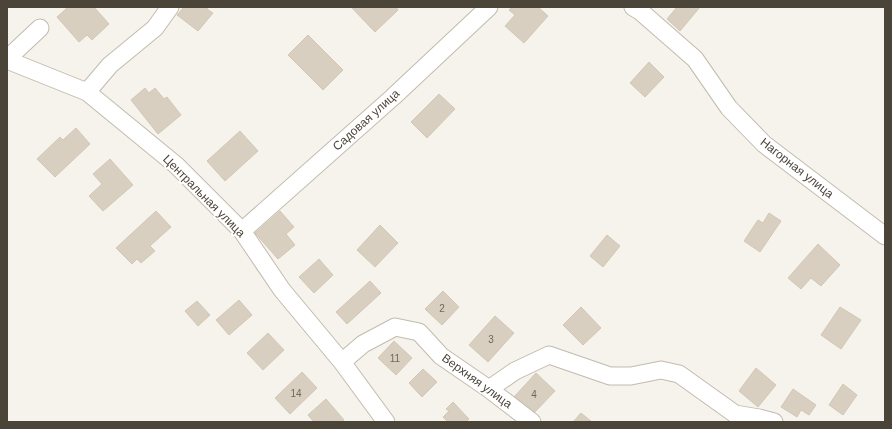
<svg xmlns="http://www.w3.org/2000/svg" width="892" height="429" viewBox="0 0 892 429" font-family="Helvetica,sans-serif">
<rect width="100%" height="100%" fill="#f6f3ec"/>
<path fill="#d8cfc1" stroke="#d3c7b4" d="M68 7H94L109 24 92 40 87 35 79 42 57 17Z
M184 7H208L207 9 213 13 198 31 177 15Z
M351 7H396L398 10 375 32Z
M512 7H538L548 16 524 43 505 26 515 15 509 10Z
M677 7H700L680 31 667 19Z
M308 35 343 70 323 90 288 55Z
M649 62 664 77 645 97 630 83Z
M145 88 149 93 155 88 164 99 167 97 181 115 158 134 131 100Z
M439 94 455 109 427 138 411 122Z
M76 128 90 144 55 177 37 159 60 137 63 140Z
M240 131 258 151 225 181 207 161Z
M110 159 133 185 103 211 89 196 102 184 93 174Z
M156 211 171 227 150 246 155 251 141 263 137 259 132 264 116 248Z
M280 211 294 227 286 234 295 245 278 259 255 233Z
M769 213 781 221 760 252 744 241 758 220 763 223Z
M380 225 398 243 375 267 357 250Z
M607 235 620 246 603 267 590 256Z
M818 244 840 265 821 286 811 278 801 289 788 278Z
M319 259 333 275 314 293 299 277Z
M370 281 381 293 347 324 336 312Z
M443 291 459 307 442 325 425 309Z
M239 300 252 315 229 335 216 320Z
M197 301 210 315 198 326 185 311Z
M581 307 601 328 583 345 563 325Z
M840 307 861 320 841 349 821 335Z
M495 316 514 333 488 362 469 345Z
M268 333 284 350 263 370 247 353Z
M394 341 412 358 396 375 378 358Z
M756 368 776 385 758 407 739 391Z
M423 369 437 382 422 397 409 383Z
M302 372 317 388 290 414 275 398Z
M536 373 555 391 532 415 513 398Z
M843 384 857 395 843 415 829 405Z
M793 389 816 405 809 415 801 410 797 417 781 407Z
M326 399 344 420 341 422H314L308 415Z
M453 402 469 419 466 422H448L443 417 449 411 446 409Z
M581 413 592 422H573Z"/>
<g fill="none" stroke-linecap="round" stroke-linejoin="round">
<defs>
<path id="minor" d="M633 7 640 11 695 59 729 108 764 144 885 236
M7 59 40 28
M7 60 87 92 176 165 242 231 282 290 342 362 386 422
M87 92 110 65 155 28 170 7
M242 231 393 97 489 7
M342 362 363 344 395 327 419 332 441 356 489 389 532 422
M489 389 515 371 549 355 610 376H631L661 370 679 374 735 414 759 418 774 422"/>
</defs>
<use href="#minor" stroke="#c2bbae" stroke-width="19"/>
<use href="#minor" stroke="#fff" stroke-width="17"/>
</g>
<g text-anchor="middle" stroke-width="3.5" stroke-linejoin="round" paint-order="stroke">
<g font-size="10" fill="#6e675b">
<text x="442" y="312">2</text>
<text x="491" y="343">3</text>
<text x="395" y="362">11</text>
<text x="296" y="397">14</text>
<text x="534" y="398">4</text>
</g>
<g font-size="12" fill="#4b4439" stroke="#fff">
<text transform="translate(366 120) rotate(-42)" y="4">Садовая улица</text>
<text transform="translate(797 168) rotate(38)" y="4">Нагорная улица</text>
<text transform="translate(204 196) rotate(45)" y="4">Центральная улица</text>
<text transform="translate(477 381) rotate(36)" y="4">Верхняя улица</text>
</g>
</g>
<rect width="892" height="429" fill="none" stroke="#4b4439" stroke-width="16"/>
</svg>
